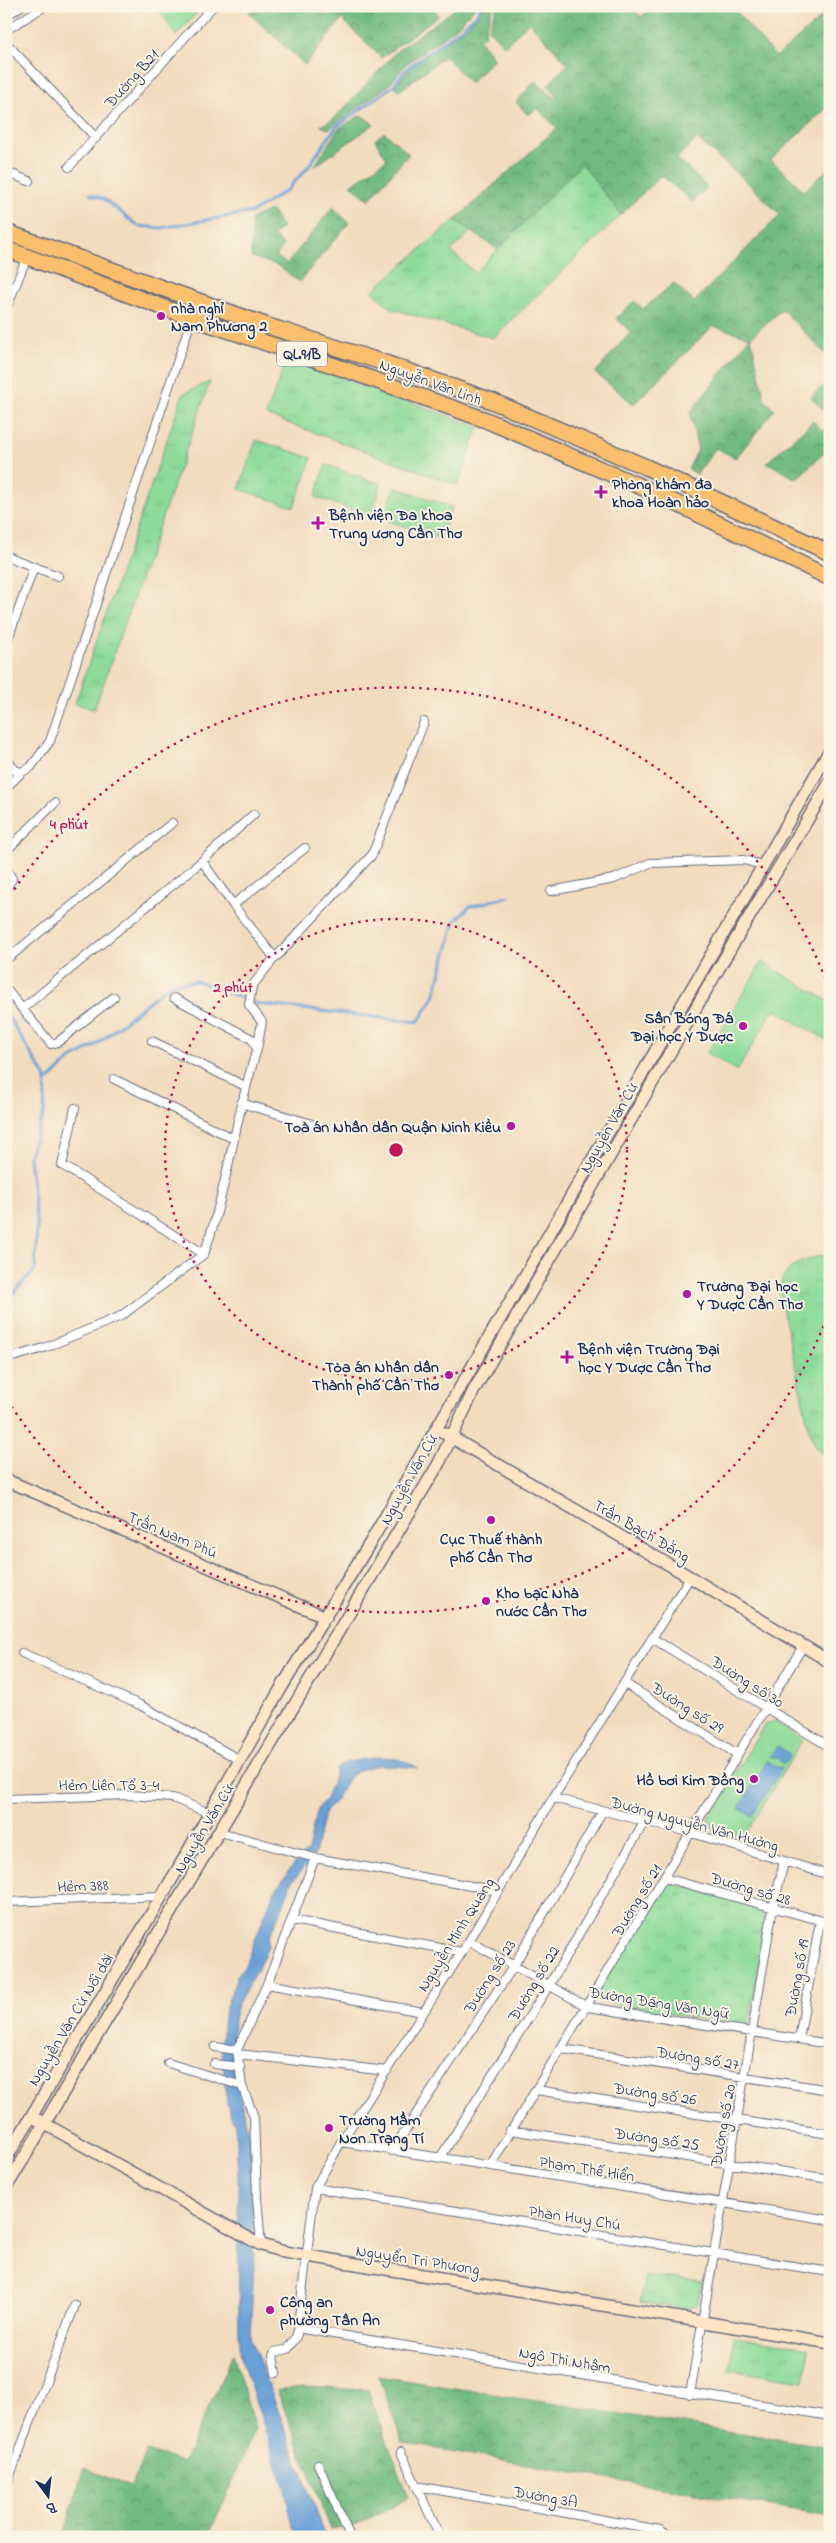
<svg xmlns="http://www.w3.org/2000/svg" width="836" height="2543" viewBox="0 0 836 2543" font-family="'Indie Flower',sans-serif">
<defs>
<pattern id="grass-tufts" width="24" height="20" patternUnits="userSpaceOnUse" patternTransform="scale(1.25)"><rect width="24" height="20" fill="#8cdb99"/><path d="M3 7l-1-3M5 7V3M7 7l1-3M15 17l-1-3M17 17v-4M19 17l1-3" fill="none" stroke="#78bc86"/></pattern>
<pattern id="forest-crowns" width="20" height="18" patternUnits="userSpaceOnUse" patternTransform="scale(1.25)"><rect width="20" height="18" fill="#71bb81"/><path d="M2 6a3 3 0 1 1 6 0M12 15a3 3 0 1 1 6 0" fill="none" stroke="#5c986d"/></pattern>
</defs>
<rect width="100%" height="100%" fill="#fcf5e5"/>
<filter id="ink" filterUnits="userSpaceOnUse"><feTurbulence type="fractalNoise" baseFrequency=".02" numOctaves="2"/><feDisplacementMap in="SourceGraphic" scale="10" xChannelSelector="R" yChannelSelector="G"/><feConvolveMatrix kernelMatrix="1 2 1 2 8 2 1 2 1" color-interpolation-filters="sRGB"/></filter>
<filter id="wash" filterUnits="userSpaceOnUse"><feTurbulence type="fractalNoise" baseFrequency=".0096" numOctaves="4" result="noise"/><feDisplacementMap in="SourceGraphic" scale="20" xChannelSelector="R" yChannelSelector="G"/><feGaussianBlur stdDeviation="1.12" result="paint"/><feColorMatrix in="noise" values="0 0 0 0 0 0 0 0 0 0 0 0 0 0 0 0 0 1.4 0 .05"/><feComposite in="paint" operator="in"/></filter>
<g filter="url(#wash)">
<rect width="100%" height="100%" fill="#f2dcbe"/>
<path fill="url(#grass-tufts)" stroke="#54857c" d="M157 6H203L176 36Z
M582 163 621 215 493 338 392 309 372 291 455 220 471 231 451 251 475 273Z
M287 358 479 427 458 485 266 415Z
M210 382 94 710 75 703 183 394Z
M256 440 312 458 294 507 239 489Z
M326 465 381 484 371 516 315 497Z
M395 487 452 507 440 539 383 519Z
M830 1254V1458L818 1450 810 1434 779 1292C781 1264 807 1259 830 1254Z
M670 1883 764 1909 766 1912 751 2017 746 2027 597 2000 595 1996 663 1884Z
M645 2275 702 2282 697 2305 689 2309 640 2302Z
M735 2337 809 2348 804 2381 729 2370Z"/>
<path fill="url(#forest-crowns)" stroke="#467570" d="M256 6H315L328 16 338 6H357L363 12 367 6H430L439 15 381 58 342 19 305 65 249 13Z
M459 6H476L456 28 405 65 390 84 329 129 320 126 334 119 398 50Z
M482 6H493L485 30 486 34 479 39 494 59 470 83 445 56 399 91 395 87C404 75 411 65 424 56 443 41 472 30 482 6Z
M497 6H632L641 17 653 6H738L735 10 776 57 830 10V105L771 160 804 191 830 167V359L782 309 751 337 765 401 775 409 736 458 716 448 697 474 688 469 698 450 690 413 750 337 713 326 634 404 595 373 631 332 616 318 634 301 643 309 674 283 694 302 780 215 749 184 697 139 677 158 707 187 693 202 661 175 621 215 582 164 497 249 455 220 557 128 537 108 528 115 516 102 535 81 554 97 557 95 548 85 568 64 529 22 505 46 488 29Z
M361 115 374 124 314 167 338 129Z
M384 132 409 154 369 200 351 185 387 159 375 140Z
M333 207 349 223 299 282 279 266 251 257 252 218 271 210 283 227 273 235 283 246 276 256 287 264Z
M830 380V417L811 397Z
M813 421 823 431 830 425V458L824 453 796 479 767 462Z
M233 2354 255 2429 208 2537H63L84 2468 131 2487 146 2451 183 2463Z
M378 2376 830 2447V2516L403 2443Z
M304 2387 368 2390 408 2498 357 2525 331 2530 277 2390Z"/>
<path fill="#8cdb99" stroke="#54857c" d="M762 962 830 1002V1042L774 1009 737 1071 707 1053Z
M774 1721 803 1739 744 1837 712 1828 708 1818 765 1724Z"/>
<path fill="#69a1d7" stroke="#42689a" d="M777 1746 790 1754 783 1765 779 1759 770 1757Z
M378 1757C391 1757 407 1760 418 1768L380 1765 362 1769 350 1776 336 1799 324 1813 315 1854 291 1883 284 1904 269 1936 268 1945 263 1958 236 2007 234 2021 232 2062 250 2140 254 2265 250 2336 326 2537H295L285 2489 239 2352 238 2173 235 2125 227 2104 221 2041 225 2010 237 1976 245 1965 274 1892 297 1860 308 1851 316 1812 326 1799 337 1768 348 1762Z
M768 1760 773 1766 782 1768 752 1816 739 1808Z"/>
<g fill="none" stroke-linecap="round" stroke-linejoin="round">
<path stroke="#69a1d7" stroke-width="3" d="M90 194 104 199 138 226 161 228 253 212 287 190 308 167 336 127 393 86 406 69 458 31 478 13 480 6
M6 1013 46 1078 44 1113 29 1156 37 1225 35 1270 6 1301
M49 1080 70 1060 96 1045 170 984 197 981 258 1004 418 1022 434 997 455 921 469 907 509 896"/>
</g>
</g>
<g filter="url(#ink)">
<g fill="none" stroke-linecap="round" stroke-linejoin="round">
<defs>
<path id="street" d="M6 16 21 6
M6 30 45 6
M6 43 96 138
M69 167 213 6
M6 172 29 181
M6 309 27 257
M6 556 58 576
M6 644 34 567
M6 758 15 770 22 772 31 767 50 741 192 318
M6 788 22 772
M6 851 55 803
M202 861 233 905 271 953 273 955H278L372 855 424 722
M6 868 12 879 6 888
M551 891 614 879 650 863 744 860 762 865
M233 905 305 848
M6 960 172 823
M6 989 51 1044 58 1042 114 997
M174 998 252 1039 257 1049C235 1116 228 1187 204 1254
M22 1009 202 861 254 814
M152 1041 245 1086
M257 1049 262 1022 249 1005 252 986 276 956
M114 1079 234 1139
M241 1103 312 1124
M6 1359 44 1348 121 1316 204 1254 62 1165 75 1108
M690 1577 553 1798 469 1941 341 2142 315 2188 298 2325 303 2329 830 2416
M652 1638 830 1747
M22 1653 140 1705 240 1760
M624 1683 737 1754
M553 1798 692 1833 830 1875
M6 1799 129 1795 173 1798 209 1813
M220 1832 315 1858 499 1891
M665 1878 830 1923
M6 1902 161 1896
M292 1920 461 1952
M469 1941 588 2007 830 2044
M267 1984 423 2012
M799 2039 820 1921
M215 2047 237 2050
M562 2049 830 2090
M238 2054 387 2071
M168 2063 242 2086 237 2050 267 1984 315 1858
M214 2064 240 2067
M242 2086 254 2117 257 2198 261 2245
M536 2090 830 2134
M510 2130 830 2179
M341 2142 830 2220
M392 2151 513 1967 602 1812
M440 2158 548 1987 645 1821
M490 2166 803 1646
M315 2188 830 2272
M276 2373 273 2356 275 2352 288 2349 296 2337 299 2326
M690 2394 773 1908 784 1862
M401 2452 440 2537
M318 2464 350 2537
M6 2486 75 2305
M416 2486 660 2530 671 2537"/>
<path id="secondary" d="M444 1433 690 1577 830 1662
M6 1480 326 1617
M38 2120 259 2244 284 2252 830 2343
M6 2159 179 1867 280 1690 370 1543 830 750
M6 2188 439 1463 474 1390 730 949 830 782"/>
<path id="highway" d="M6 232 265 325 388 364 492 401 646 467 830 553
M6 249 192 318 344 369 486 420 651 491 830 578"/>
</defs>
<use href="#street" stroke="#666c80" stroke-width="10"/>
<use href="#secondary" stroke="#666c80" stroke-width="14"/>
<use href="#highway" stroke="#666c80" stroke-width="18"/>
<use href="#street" stroke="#fff" stroke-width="8"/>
<use href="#secondary" stroke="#fde5c5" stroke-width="11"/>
<use href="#highway" stroke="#f9bf6d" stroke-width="15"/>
</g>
</g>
<g fill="none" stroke="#c2185b" stroke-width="2.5" stroke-dasharray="2.5 5">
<circle cx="396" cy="1150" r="231"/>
<path d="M829 1312A462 462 0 0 1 6 1398M6 902A462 462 0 0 1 829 988"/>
</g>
<g fill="#b5179e" stroke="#fcf5e5" stroke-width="2">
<circle cx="161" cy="316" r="5"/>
<path d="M598.5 484.5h5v5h5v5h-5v5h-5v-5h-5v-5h5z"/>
<path d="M315.5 515.5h5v5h5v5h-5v5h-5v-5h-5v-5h5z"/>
<circle cx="743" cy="1026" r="5"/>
<circle cx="511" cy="1126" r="5"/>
<circle cx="687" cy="1294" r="5"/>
<path d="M564.5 1349.5h5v5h5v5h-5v5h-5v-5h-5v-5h5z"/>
<circle cx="449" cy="1375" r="5"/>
<circle cx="491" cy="1520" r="5"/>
<circle cx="486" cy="1601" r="5"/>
<circle cx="754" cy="1779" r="5"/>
<circle cx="329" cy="2128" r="5"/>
<circle cx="270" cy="2310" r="5"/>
</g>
<g text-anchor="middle" stroke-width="4" stroke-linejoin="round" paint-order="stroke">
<rect fill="#fcf5e5" stroke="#5e6a86" stroke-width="1" x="277" y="341.5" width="50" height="25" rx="4"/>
<g font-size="15" font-weight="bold" fill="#1b2f5e">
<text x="302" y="359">QL.91B</text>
</g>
<g font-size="16" fill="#1b2f5e" stroke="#fcf5e5">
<text transform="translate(131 78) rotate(-48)" y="6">Đường B21</text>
<text transform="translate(431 381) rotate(20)" y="6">Nguyễn Văn Linh</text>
<text transform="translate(608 1127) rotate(-60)" y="6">Nguyễn Văn Cừ</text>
<text transform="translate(408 1479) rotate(-61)" y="6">Nguyễn Văn Cừ</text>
<text transform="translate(642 1530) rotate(30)" y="6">Trần Bạch Đằng</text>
<text transform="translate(173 1534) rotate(23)" y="6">Trần Nam Phú</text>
<text transform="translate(748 1681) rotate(32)" y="6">Đường số 30</text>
<text transform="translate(688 1707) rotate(32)" y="6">Đường số 29</text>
<text x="109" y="1790">Hẻm Liên Tổ 3-4</text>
<text transform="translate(695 1823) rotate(15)" y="6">Đường Nguyễn Văn Hưởng</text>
<text transform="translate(203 1828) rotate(-59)" y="6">Nguyễn Văn Cừ</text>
<text transform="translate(83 1885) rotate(-2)" y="6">Hẻm 388</text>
<text transform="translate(751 1888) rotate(16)" y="6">Đường số 28</text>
<text transform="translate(636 1900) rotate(-59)" y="6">Đường số 21</text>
<text transform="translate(455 1934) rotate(-58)" y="6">Nguyễn Minh Quang</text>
<text transform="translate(489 1976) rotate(-58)" y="6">Đường số 23</text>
<text transform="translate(796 1978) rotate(-80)" y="6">Đường số 19</text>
<text transform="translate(533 1983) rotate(-59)" y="6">Đường số 22</text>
<text transform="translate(659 2002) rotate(9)" y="6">Đường Đặng Văn Ngữ</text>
<text transform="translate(70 2019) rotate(-59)" y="6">Nguyễn Văn Cừ Nối dài</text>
<text transform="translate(698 2057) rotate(9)" y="6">Đường số 27</text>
<text transform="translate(655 2093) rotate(8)" y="6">Đường số 26</text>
<text transform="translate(722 2125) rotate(-80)" y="6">Đường số 20</text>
<text transform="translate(657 2138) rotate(8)" y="6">Đường số 25</text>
<text transform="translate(587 2168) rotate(9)" y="6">Phạm Thế Hiển</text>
<text transform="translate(575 2217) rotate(9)" y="6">Phan Huy Chú</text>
<text transform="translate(418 2259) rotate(9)" y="6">Nguyển Tri Phương</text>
<text transform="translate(565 2359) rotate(10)" y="6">Ngô Thì Nhậm</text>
<text transform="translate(546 2496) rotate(10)" y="6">Đường 3A</text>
</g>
<g font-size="16" font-weight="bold" fill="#1b2f5e" stroke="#fcf5e5" text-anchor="start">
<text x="171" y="313">nhà nghỉ<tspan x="171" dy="18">Nam Phương 2</tspan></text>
<text x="612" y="489">Phòng khám đa<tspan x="612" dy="18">khoa Hoàn hảo</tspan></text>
<text x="329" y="520">Bệnh viện Đa khoa<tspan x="329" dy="18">Trung ương Cần Thơ</tspan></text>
<text x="733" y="1023" text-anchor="end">Sân Bóng Đá<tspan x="733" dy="18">Đại học Y Dược</tspan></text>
<text x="501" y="1132" text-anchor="end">Toà án Nhân dân Quận Ninh Kiều</text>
<text x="697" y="1291">Trường Đại học<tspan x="697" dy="18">Y Dược Cần Thơ</tspan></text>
<text x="578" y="1354">Bệnh viện Trường Đại<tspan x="578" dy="18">học Y Dược Cần Thơ</tspan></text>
<text x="439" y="1372" text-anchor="end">Tòa án Nhân dân<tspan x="439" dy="18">Thành phố Cần Thơ</tspan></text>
<text x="491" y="1544" text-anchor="middle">Cục Thuế thành<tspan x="491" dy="18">phố Cần Thơ</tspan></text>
<text x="496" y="1598">Kho bạc Nhà<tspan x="496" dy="18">nước Cần Thơ</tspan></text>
<text x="744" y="1785" text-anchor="end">Hồ bơi Kim Đồng</text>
<text x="339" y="2125">Trường Mầm<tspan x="339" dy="18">Non Trạng Tí</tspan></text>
<text x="280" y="2307">Công an<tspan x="280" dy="18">phường Tân An</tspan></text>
</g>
</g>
<circle cx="396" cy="1150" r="8" fill="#c2185b" stroke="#fcf5e5" stroke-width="2.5"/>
<g font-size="15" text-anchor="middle" font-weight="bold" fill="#c2185b" stroke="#fcf5e5" stroke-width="4" stroke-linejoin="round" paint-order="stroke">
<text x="69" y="829">4 phút</text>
<text x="233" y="992">2 phút</text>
</g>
<rect width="836" height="2543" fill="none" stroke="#fcf5e5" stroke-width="25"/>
<g transform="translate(48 2496) rotate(165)" stroke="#fcf5e5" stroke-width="4" paint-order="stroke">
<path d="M0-4L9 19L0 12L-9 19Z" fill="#1b2f5e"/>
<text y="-8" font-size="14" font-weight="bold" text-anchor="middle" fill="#1b2f5e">B</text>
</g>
</svg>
